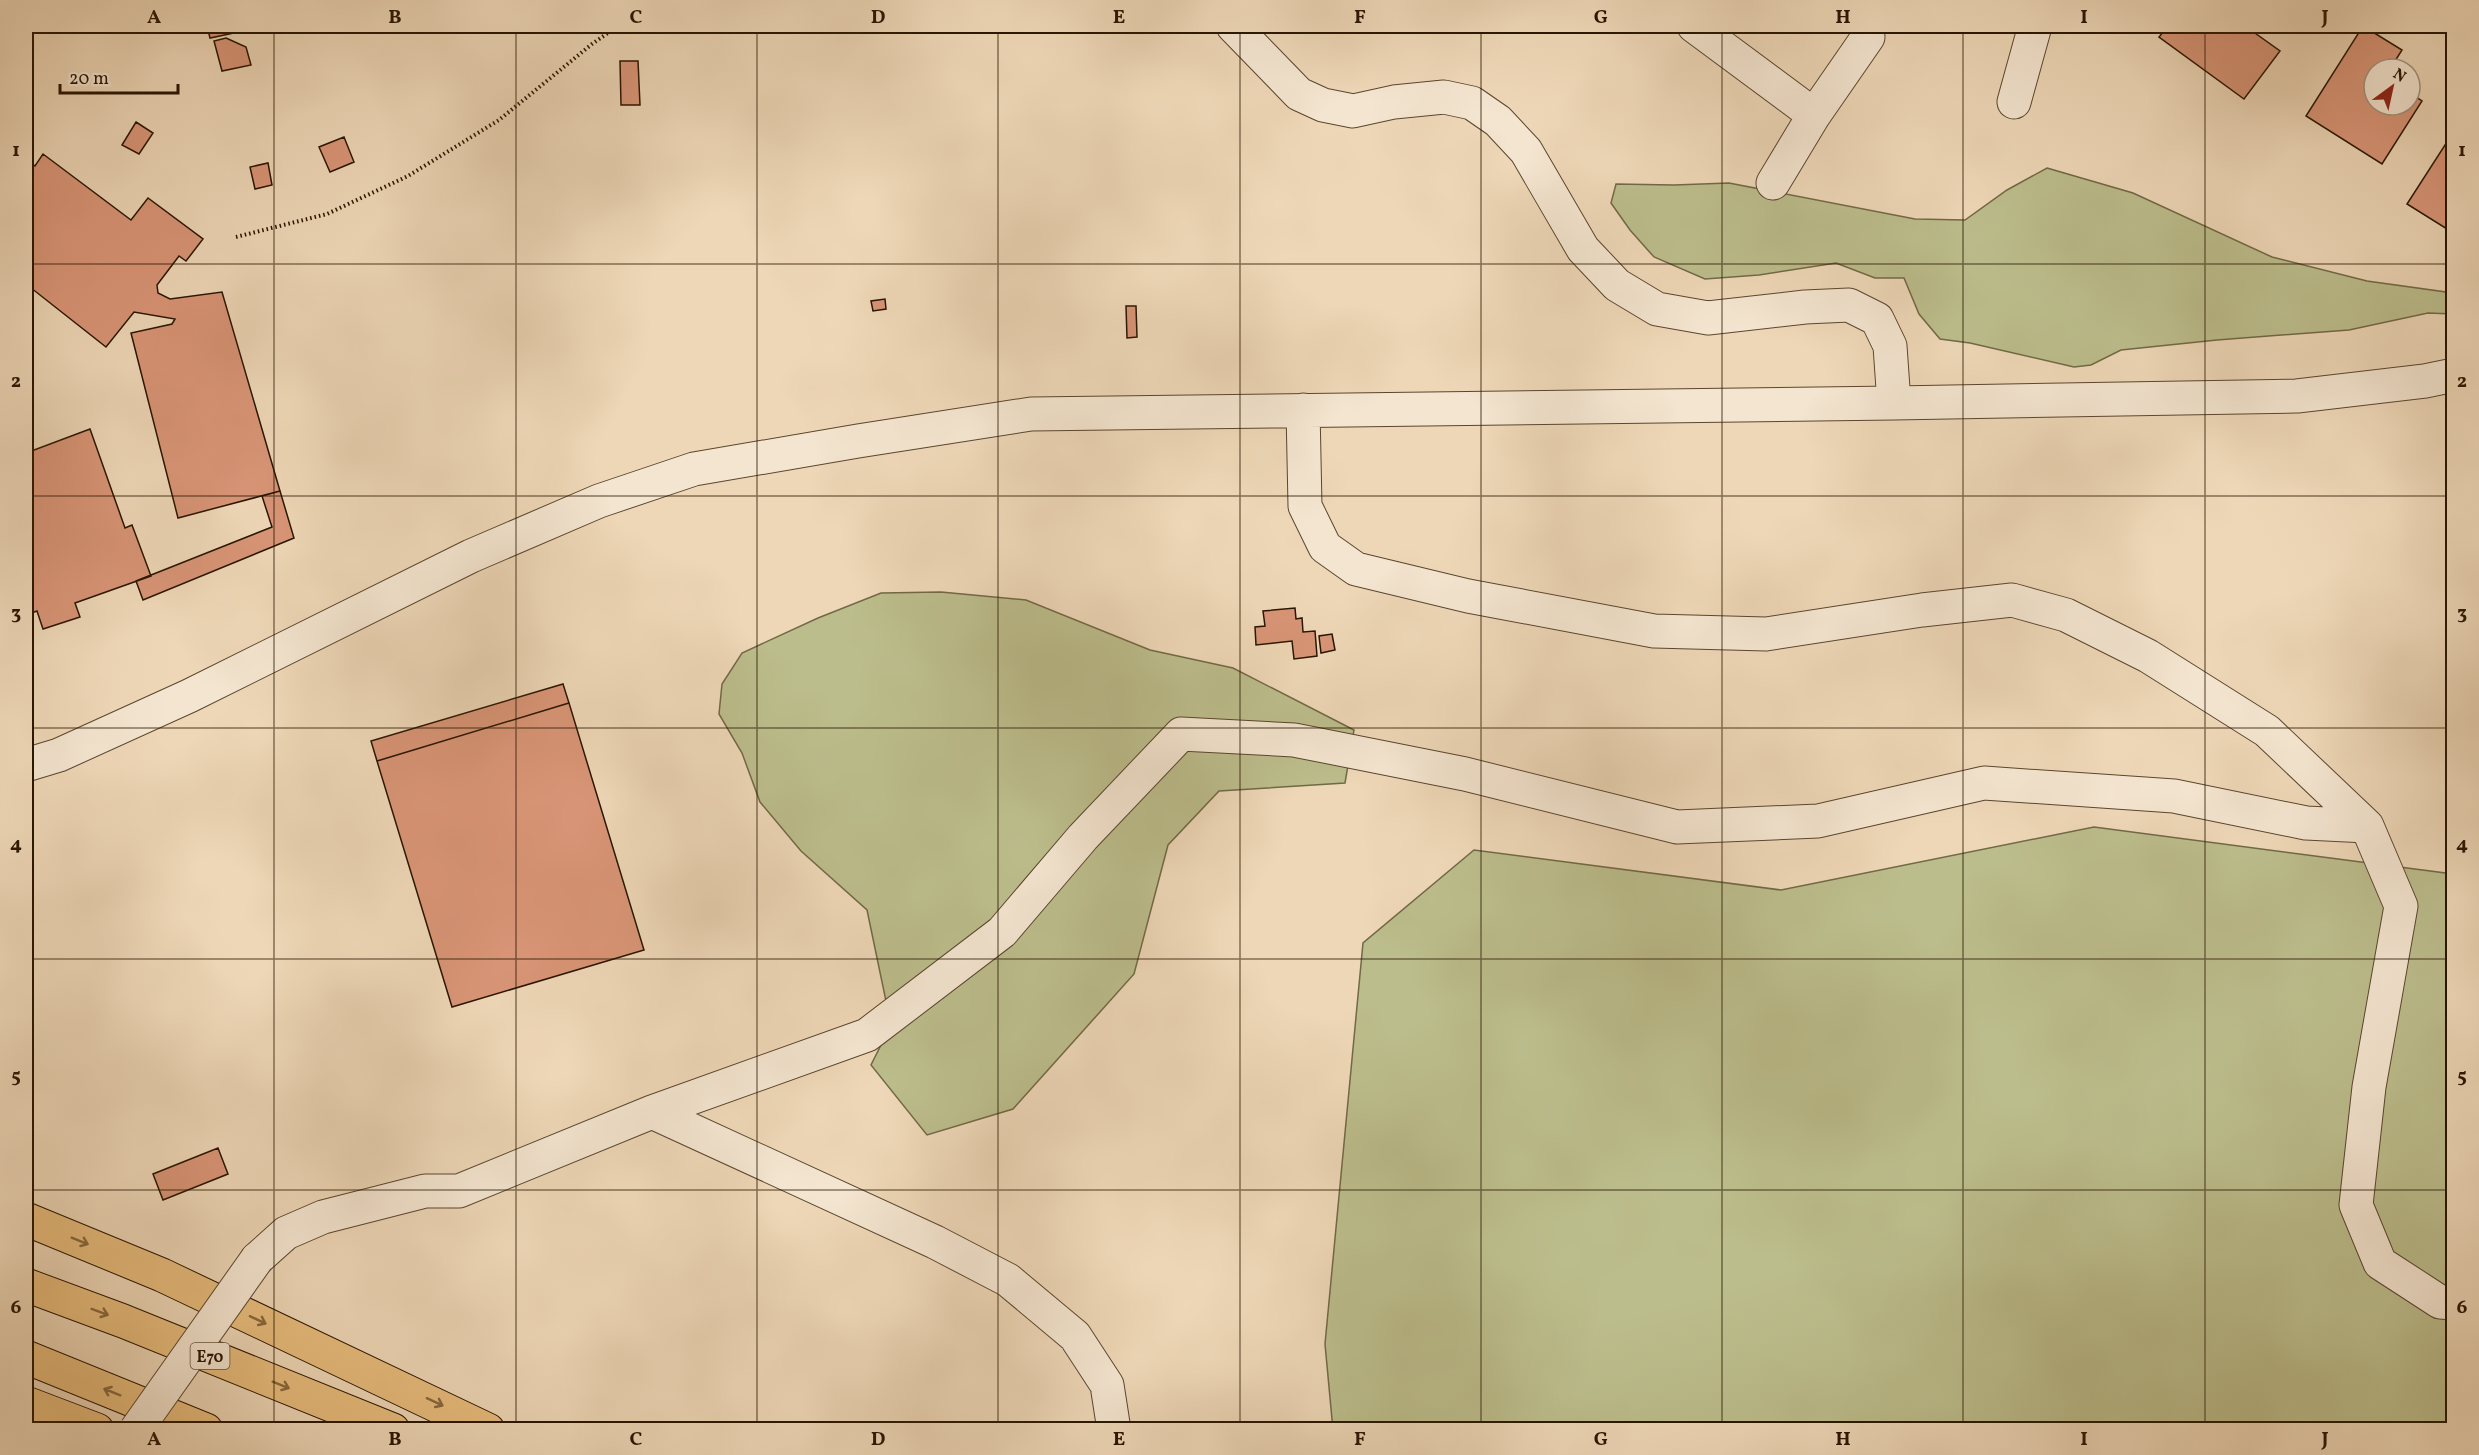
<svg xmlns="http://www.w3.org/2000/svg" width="2479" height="1455" viewBox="0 0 2479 1455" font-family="Vollkorn,serif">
<rect width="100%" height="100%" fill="#eed7b7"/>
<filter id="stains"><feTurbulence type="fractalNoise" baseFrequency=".00333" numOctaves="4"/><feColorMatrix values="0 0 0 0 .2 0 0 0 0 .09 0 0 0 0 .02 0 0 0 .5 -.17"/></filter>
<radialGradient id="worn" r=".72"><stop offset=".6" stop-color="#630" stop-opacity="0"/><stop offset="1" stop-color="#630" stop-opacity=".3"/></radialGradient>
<path fill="#bcbd8c" stroke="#726946" stroke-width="1.5" d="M2047 168 2133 193 2272 257 2367 281 2453 293V314L2428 313 2349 330 2217 340 2121 350 2091 365 2074 367 1970 343 1940 339 1919 314 1904 278H1875L1836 263 1759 275 1705 279 1654 257 1630 230 1611 203 1616 184 1674 185 1729 183 1915 219 1965 220 2007 190Z
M941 592 1026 600 1150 650 1233 668 1354 730 1345 783 1219 791 1168 845 1134 974 1013 1109 927 1135 871 1065 891 1025 867 910 801 851 760 802 742 753 719 714 722 684 742 653 818 618 881 593Z
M2094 827 2453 874V1429L1333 1430 1325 1344 1363 943 1474 850 1781 890Z"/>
<path fill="#d99577" stroke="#281500" stroke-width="1.5" d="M207 26H238L239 32 210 38Z
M2168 26H2245L2280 51 2244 99 2159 37Z
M2363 26 2402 50 2390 69H2374V105H2410V93L2422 101 2382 164 2306 116Z
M226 38 246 47 251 65 222 71 214 41Z
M620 61H638L640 105H621Z
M136 122 153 133 139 154 122 145Z
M2454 131V220L2447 229 2407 204Z
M344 137 354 162 330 172 319 147Z
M43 154 131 220 148 198 203 239 186 261 179 256 157 285 158 293 170 299 222 292 280 491 178 518 131 333 172 324 175 319 134 312 106 347 26 284V159L35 166Z
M268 163 272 185 255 189 250 167Z
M885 299 886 309 873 311 871 301Z
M1126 306H1136L1137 337 1127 338Z
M90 429 125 528 132 525 151 576 75 603 80 617 43 629 37 611 26 615V453Z
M280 491 294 538 143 600 136 581 272 527 262 496Z
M1295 608 1296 619 1302 618 1303 632 1315 631 1317 656 1294 659 1292 641 1256 645 1255 627 1265 626 1263 611Z
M1332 634 1335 650 1321 653 1319 636Z
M563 684 569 703 377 761 371 741Z
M569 703 644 950 452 1007 377 761Z
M218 1148 228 1174 163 1200 153 1174Z"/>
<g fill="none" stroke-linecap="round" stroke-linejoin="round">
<defs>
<path id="minor" d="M1233 26 1299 94 1323 105 1353 111 1394 102 1444 97 1472 103 1498 121 1526 151 1583 249 1617 285 1657 309 1708 318 1805 307 1849 305 1877 319 1890 346 1894 403
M1694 26 1814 115 1773 183
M2014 102 2035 26
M1814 115 1868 37
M1303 410 1305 506 1325 547 1356 569 1468 596 1654 631 1766 634 1922 610 2012 600 2066 615 2148 656 2267 731 2367 826 2401 906 2369 1087 2356 1205 2380 1263 2440 1302 2454 1303
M26 765 59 755 189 696 471 556 599 501 694 469 858 441 1031 414 1894 403 2297 396 2425 381 2454 375
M652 1112 935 1242 1008 1280 1075 1336 1107 1385 1114 1430
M257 1259 286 1233 323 1217 425 1191H459L652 1112 867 1035 1002 932 1083 837 1181 734 1294 740 1465 774 1677 827 1818 821 1984 783 2174 796 2306 823 2367 826"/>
<path id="highway" d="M26 1219 162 1275 488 1430
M26 1285 123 1321 393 1430
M26 1357 206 1430
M26 1403 97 1430"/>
</defs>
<use href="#minor" stroke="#5a462e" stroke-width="35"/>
<use href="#highway" stroke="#281500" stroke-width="35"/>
<path stroke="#281500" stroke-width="4" stroke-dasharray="1.5 3" stroke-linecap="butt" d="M236 237 327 214 408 176 499 120 592 44 618 26"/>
<use href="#minor" stroke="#f4e5d0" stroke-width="33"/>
<use href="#highway" stroke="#e7bc7c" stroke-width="33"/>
<defs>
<path id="minor-bridge" d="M136 1430 257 1259"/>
</defs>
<use href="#minor-bridge" stroke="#5a462e" stroke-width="35" stroke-linecap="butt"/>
<use href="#minor-bridge" stroke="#f4e5d0" stroke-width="33"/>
</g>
<defs><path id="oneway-shaft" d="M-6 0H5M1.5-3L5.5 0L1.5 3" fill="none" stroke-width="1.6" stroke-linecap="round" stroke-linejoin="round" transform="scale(1.5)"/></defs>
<g stroke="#88683e">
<use href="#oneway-shaft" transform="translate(80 1241) rotate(22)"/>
<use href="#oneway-shaft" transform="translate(100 1312) rotate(20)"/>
<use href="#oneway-shaft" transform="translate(258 1320) rotate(25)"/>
<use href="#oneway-shaft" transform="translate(281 1385) rotate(22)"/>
<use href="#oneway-shaft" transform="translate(112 1392) rotate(-158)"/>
<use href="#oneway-shaft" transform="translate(435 1402) rotate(25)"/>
</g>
<path fill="none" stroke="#281500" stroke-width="1.5" stroke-opacity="0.55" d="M274 26V1430M516 26V1430M757 26V1430M998 26V1430M1240 26V1430M1481 26V1430M1722 26V1430M1963 26V1430M2205 26V1430M26 264H2454M26 496H2454M26 728H2454M26 959H2454M26 1190H2454"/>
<g text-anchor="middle" stroke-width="4.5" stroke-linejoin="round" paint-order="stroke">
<rect fill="#f4e5d0" stroke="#65533e" stroke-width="1.5" x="190.5" y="1343" width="39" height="26" rx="4.5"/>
<g font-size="16" font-weight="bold" fill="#281500">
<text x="210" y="1362">E70</text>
</g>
</g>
<rect width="2479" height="1455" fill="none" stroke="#eed7b7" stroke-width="66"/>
<g transform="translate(2392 87) rotate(33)"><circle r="28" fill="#f4e5d0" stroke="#a2927d" stroke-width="1.5"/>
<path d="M0-4.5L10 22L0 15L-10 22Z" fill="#8f2418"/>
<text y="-9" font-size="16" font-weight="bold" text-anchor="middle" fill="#281500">N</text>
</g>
<path d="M60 84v9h118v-9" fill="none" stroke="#281500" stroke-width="3"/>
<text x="69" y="84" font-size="18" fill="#281500" stroke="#f4e5d0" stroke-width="4.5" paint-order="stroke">20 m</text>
<rect x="33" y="33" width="2413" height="1389" fill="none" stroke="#281500" stroke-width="2"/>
<g font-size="20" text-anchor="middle" font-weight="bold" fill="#281500">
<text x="154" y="23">A</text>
<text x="395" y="23">B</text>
<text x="636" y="23">C</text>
<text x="878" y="23">D</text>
<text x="1119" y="23">E</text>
<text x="1360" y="23">F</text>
<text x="1601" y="23">G</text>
<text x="1843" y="23">H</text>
<text x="2084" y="23">I</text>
<text x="2325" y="23">J</text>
<text x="16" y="156">1</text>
<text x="2462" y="156">1</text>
<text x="16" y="387">2</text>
<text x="2462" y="387">2</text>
<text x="16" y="619">3</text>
<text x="2462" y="619">3</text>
<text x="16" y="850">4</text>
<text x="2462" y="850">4</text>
<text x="16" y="1082">5</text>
<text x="2462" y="1082">5</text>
<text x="16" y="1313">6</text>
<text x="2462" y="1313">6</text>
<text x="154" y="1445">A</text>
<text x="395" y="1445">B</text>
<text x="636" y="1445">C</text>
<text x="878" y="1445">D</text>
<text x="1119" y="1445">E</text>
<text x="1360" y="1445">F</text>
<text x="1601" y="1445">G</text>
<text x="1843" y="1445">H</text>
<text x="2084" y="1445">I</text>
<text x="2325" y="1445">J</text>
</g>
<rect width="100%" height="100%" filter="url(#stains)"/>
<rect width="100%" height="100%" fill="url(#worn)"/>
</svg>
